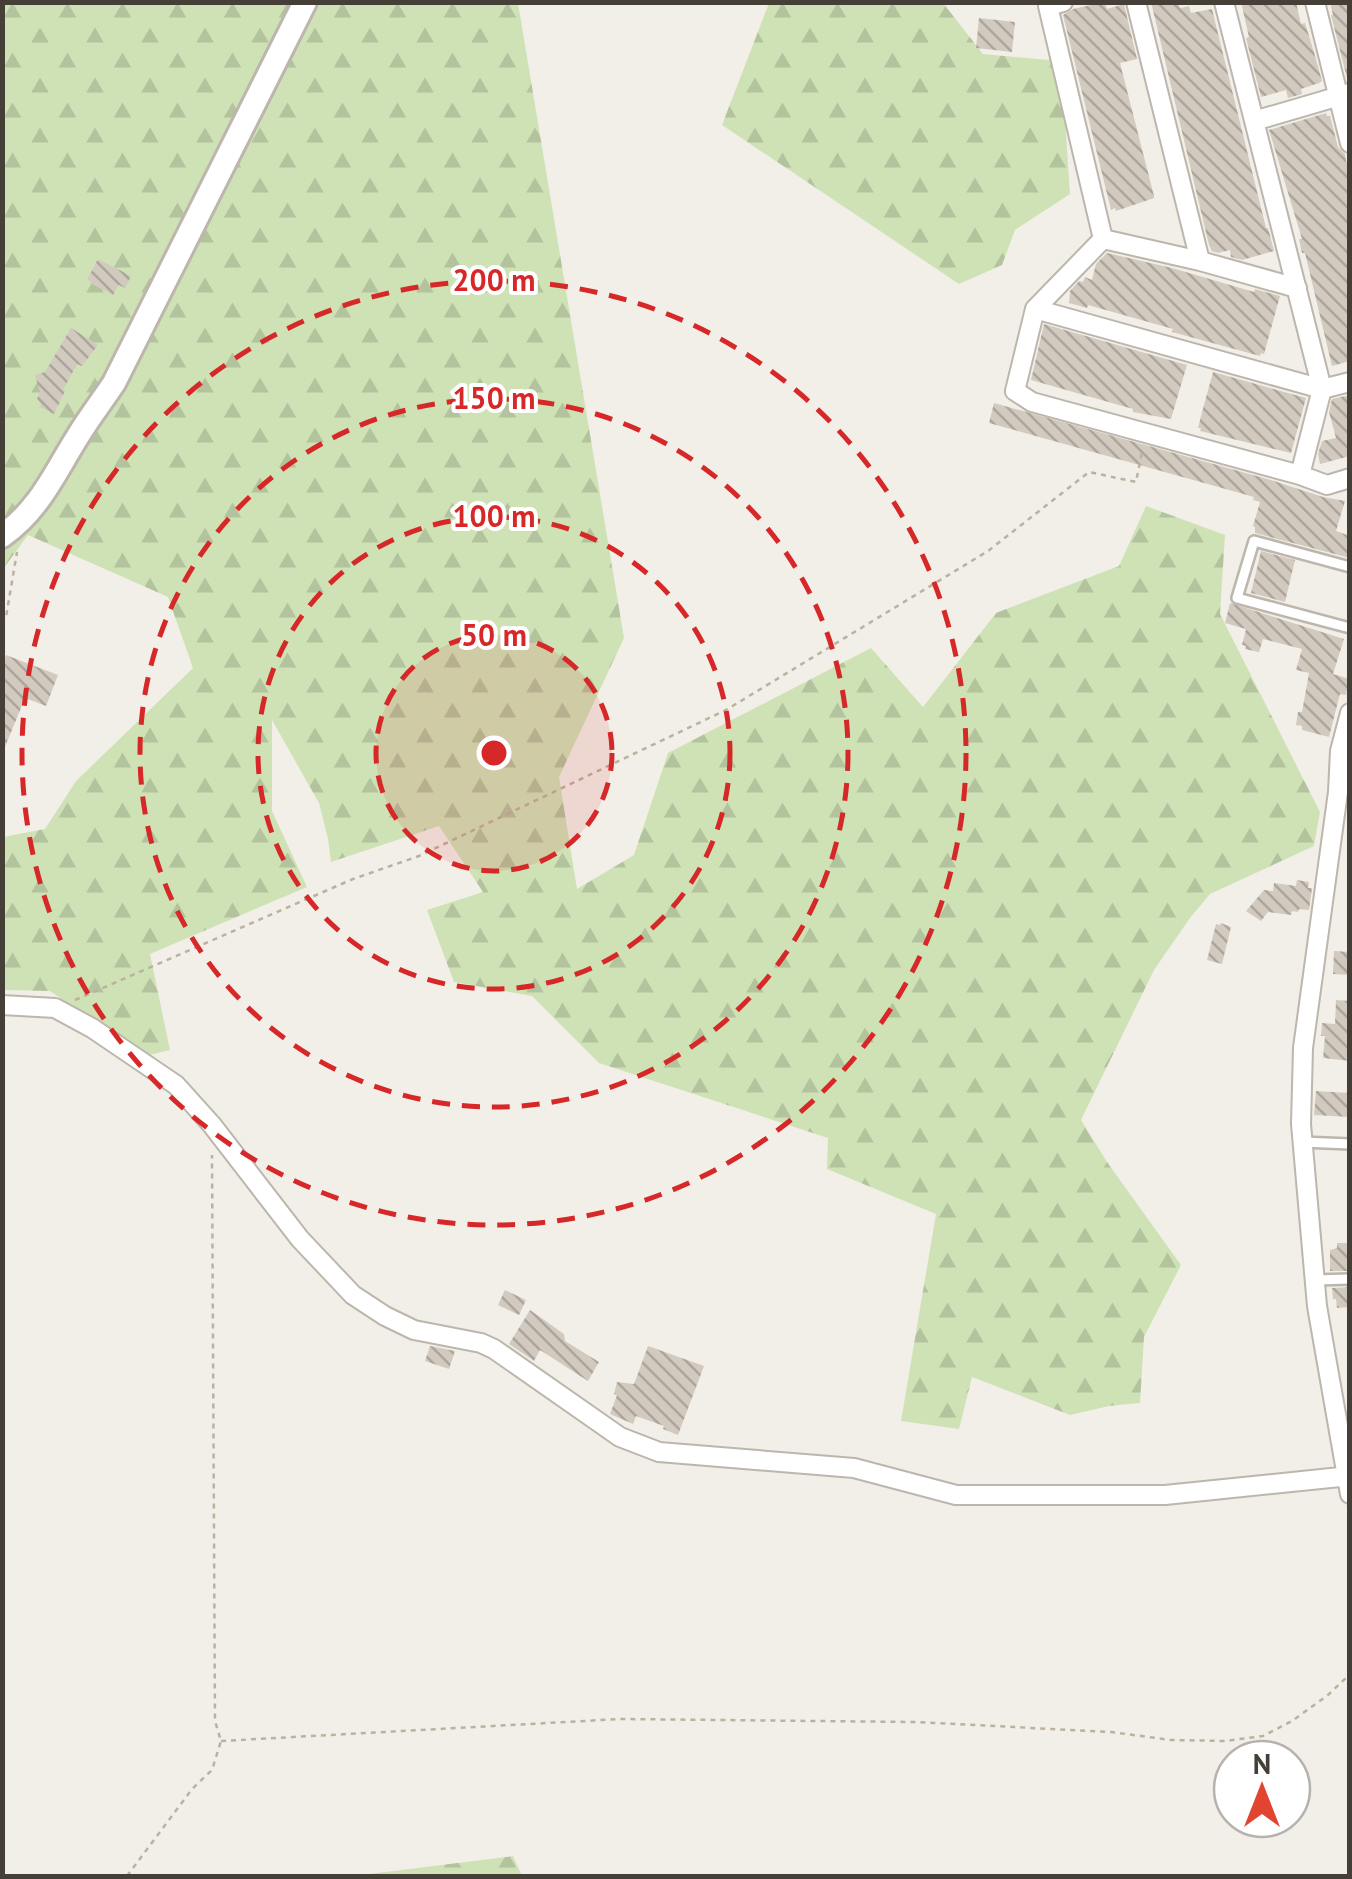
<svg xmlns="http://www.w3.org/2000/svg" width="1352" height="1879" viewBox="0 0 1352 1879" font-family="'PT Sans',sans-serif">
<defs>
<pattern id="forest-firs" width="22" height="20" patternUnits="userSpaceOnUse" patternTransform="scale(2.5)"><rect width="22" height="20" fill="#cfe2b6"/><path d="M5 1l3.5 6h-7zM16 11l3.5 6h-7z" fill="#b3c39d"/></pattern>
<pattern id="building-back-hatch" width="6" height="6" patternUnits="userSpaceOnUse" patternTransform="scale(2.5)"><rect width="6" height="6" fill="#d2cabf"/><path d="M-1 5l2 2M0 0l6 6M5-1l2 2" fill="none" stroke="#aca59c"/></pattern>
</defs>
<rect width="100%" height="100%" fill="#f2efe8"/>
<path fill="url(#forest-firs)" d="M3 3H518L624 638 559 777 577 889 634 855 668 753 871 648 923 707 996 613 1119 566 1146 506 1225 535 1220 614 1320 812 1314 846 1210 894 1190 918 1154 970 1081 1120 1107 1162 1181 1265 1144 1337 1140 1403 1109 1406 1070 1415 972 1377 959 1429 901 1421 936 1214 827 1169 828 1138 599 1063 532 996 454 982 427 910 483 892 439 826 331 862 328 839 319 803 272 720V811L307 887 150 954 170 1050 145 1056 50 991 3 990V837L45 829 76 781 193 668 168 597 28 535 3 569Z
M769 3H943L983 54 1061 61 1070 194 1015 230 1002 265 959 284 722 125Z
M513 1856 522 1876H353Z"/>
<path fill="url(#building-back-hatch)" d="M1090 2H1105L1107 9 1124 4 1137 59 1120 63 1154 196V198L1116 211 1115 208 1111 210 1063 15 1073 9 1091 5Z
M1151 2H1178L1180 8 1189 6 1191 13 1212 9 1266 228H1268L1274 251 1242 260 1231 257 1230 250 1218 253 1212 251 1209 245Z
M1241 2H1296L1301 24 1305 23 1314 52 1322 81 1319 83 1301 89 1302 94 1288 98 1286 90 1261 97 1246 38 1249 37Z
M1330 2H1350V78H1347L1331 15H1333Z
M979 18 1015 22 1012 52 976 48Z
M1326 113 1327 116H1330L1338 147 1345 154 1350 183V186L1347 187 1350 198V361L1332 366 1305 253H1302L1299 239H1302L1269 130Z
M1107 253 1172 268 1254 292 1255 289 1280 296 1264 354 1261 353 1260 356 1172 332 1173 329 1088 305 1087 308 1069 303 1070 291 1079 281 1083 282 1085 277 1092 280 1096 264Z
M98 259 131 276 125 288 119 285 113 295 90 283 91 281 87 280Z
M1044 324 1187 365 1171 419 1133 412V409L1031 380Z
M71 328 98 345 82 366 77 364 63 390 65 391 54 414 40 407 41 404 37 399 40 392 35 375 45 372Z
M1213 372 1306 398 1291 453 1200 431 1201 428H1198L1201 416Z
M1350 395V456L1320 464 1318 454 1322 441 1336 438 1329 412 1332 399Z
M994 403 1271 480 1323 497 1345 501 1336 531 1350 536V558L1255 533V527L1253 526 1260 502 1253 500 1254 497 989 423Z
M1261 551 1295 560 1285 602 1251 593Z
M1230 603 1344 639 1333 674 1349 679 1346 695 1340 694 1329 737 1302 730V726L1296 725 1298 712H1302L1309 673 1296 670 1302 649 1263 639 1259 652 1245 649 1246 646 1242 645 1246 629 1225 623Z
M6 655 58 675 46 706 25 698 3 752 2 665Z
M1297 880 1309 882 1308 888H1312L1309 910 1299 909 1298 912 1292 911 1291 915 1268 912 1261 921 1246 911 1264 890 1273 891 1274 883 1296 886Z
M1221 923 1231 927 1222 964 1207 960 1216 924 1220 925Z
M1334 951 1350 952V975L1333 974Z
M1336 1000 1350 1001V1061L1323 1058 1325 1036H1321L1322 1023 1335 1024Z
M1316 1091 1350 1093V1117L1314 1115Z
M1337 1243H1350V1271H1330V1250L1337 1248Z
M1350 1287V1307L1337 1308 1336 1299H1333L1332 1288Z
M505 1290 526 1300 519 1315 498 1305Z
M530 1310 564 1334 565 1341 599 1362 588 1381 540 1350 534 1361 509 1344Z
M430 1346 455 1351 449 1369 425 1361Z
M648 1346 704 1366 678 1435 663 1429 664 1426 636 1416 633 1424 610 1414 617 1395 614 1394 617 1382 634 1384Z"/>
<g fill="none" stroke-linecap="round" stroke-linejoin="round">
<defs>
<path id="service" d="M1350 567 1254 541 1237 598 1350 628
M1302 1142 1350 1144
M1315 1280 1350 1279"/>
<path id="minor" d="M1063 2 1048 6 1103 239 1035 309 1015 391 1032 402 1300 475 1327 485 1350 478
M1136 2 1200 261 1297 288
M1224 2 1322 389 1300 475
M1315 2 1350 143
M1254 121 1350 93
M1103 239 1200 261
M1035 309 1322 389 1350 382
M1350 713 1340 751 1338 792 1303 1048 1301 1124 1317 1306 1350 1494
M2 1005 55 1008 92 1028 176 1085 212 1125 300 1239 353 1295 385 1316 414 1330 481 1343 494 1349 620 1437 659 1452 854 1468 956 1495H1165L1350 1476"/>
<path id="tertiary" d="M2 536C40 509 54 474 78 436 89 418 102 401 114 383L305 2"/>
</defs>
<use href="#service" stroke="#bcb6ac" stroke-width="14"/>
<use href="#minor" stroke="#bcb6ac" stroke-width="22"/>
<use href="#tertiary" stroke="#bcb6ac" stroke-width="28"/>
<path stroke="#bcb19f" stroke-width="2.5" stroke-dasharray="5 5" stroke-linecap="butt" d="M2 624 6 617 17 552
M75 1000 353 879 419 856 726 710 988 551 1089 472 1136 482 1142 452
M221 1741 620 1719 915 1722 1111 1732 1171 1740 1225 1741 1263 1736 1292 1721 1328 1695 1350 1674
M127 1876 192 1789 212 1770 221 1741 215 1721 212 1155"/>
<use href="#service" stroke="#fff" stroke-width="9"/>
<use href="#minor" stroke="#fff" stroke-width="18"/>
<use href="#tertiary" stroke="#fff" stroke-width="22"/>
</g>
<circle cx="494" cy="753" r="118" fill="#d62828" fill-opacity=".12"/>
<g fill="none" stroke="#d62828" stroke-width="5" stroke-dasharray="18 12">
<circle cx="494" cy="753" r="118"/>
<circle cx="494" cy="753" r="236"/>
<circle cx="494" cy="753" r="354"/>
<circle cx="494" cy="753" r="472"/>
</g>
<circle cx="494" cy="753" r="15" fill="#d62828" stroke="#fff" stroke-width="5"/>
<g font-size="30" text-anchor="middle" font-weight="bold" fill="#d62828" stroke="#fff" stroke-width="8" stroke-linejoin="round" paint-order="stroke">
<text x="494" y="291">200 m</text>
<text x="494" y="409">150 m</text>
<text x="494" y="527">100 m</text>
<text x="494" y="646">50 m</text>
</g>
<rect width="1352" height="1879" fill="none" stroke="#453f38" stroke-width="10"/>
<g transform="translate(1262 1789)"><circle r="48" fill="#ffffff" stroke="#b5b2af" stroke-width="2.5"/>
<path d="M0-8L18 38L0 25L-18 38Z" fill="#e14430"/>
<text y="-15" font-size="28" font-weight="bold" text-anchor="middle" fill="#453f38">N</text>
</g>
</svg>
